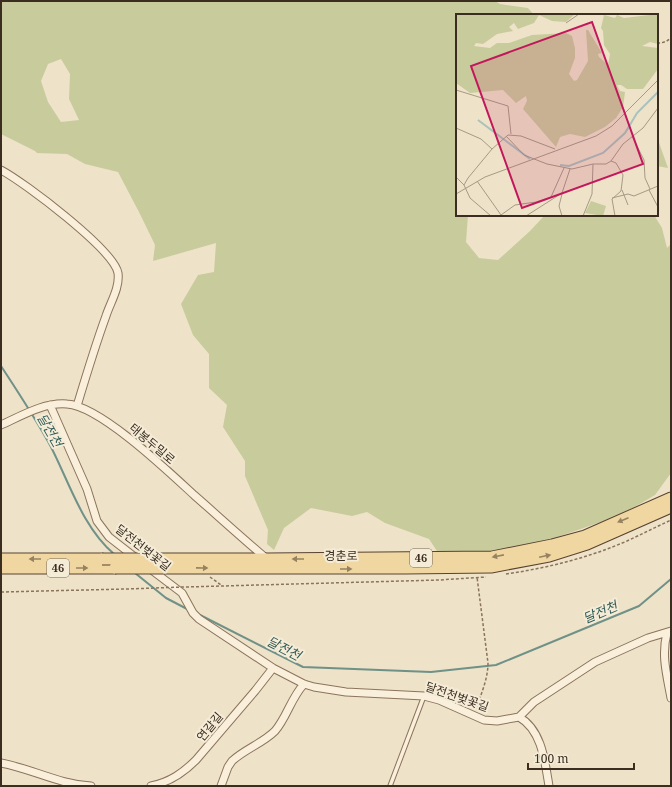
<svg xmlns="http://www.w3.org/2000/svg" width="672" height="787" viewBox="0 0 672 787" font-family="'Noto Serif','Noto Sans KR',serif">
<rect width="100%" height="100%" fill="#eee2c8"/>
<path fill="#c8cc9c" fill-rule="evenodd" d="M1 1H495L500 4 528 8 534 15H457V215H468L466 242 479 258 498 260 530 231 545 215H654L662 228 667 248 671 244V473L655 495 621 515 549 540 482 554 437 551 429 539 385 523 367 512 352 516 311 508 284 528 274 550 267 544 268 530 245 476V461L223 427 227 405 209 388V354L193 335 181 304 198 275 214 272 216 243 153 261 155 245 139 212 118 172 85 164 67 154 37 153 35 151 1 134ZM61 59 70 74 69 99 79 120 61 122 48 102 41 81 48 64Z
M657 137 668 168 657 166Z"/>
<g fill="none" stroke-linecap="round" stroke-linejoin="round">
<path stroke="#6f9188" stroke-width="2" d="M1 366C18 392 36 419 51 447 69 482 83 528 114 554
M135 573 166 598 189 610
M200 615 303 667 431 672 496 665 639 606 671 579"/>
<defs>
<path id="service" d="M390 786 424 696"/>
<path id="minor" d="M1 170C24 182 114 250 118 273 120 288 110 303 106 316 95 346 86 376 77 406
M50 405 87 489 97 521 109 537 136 558
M1 425C21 416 44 402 67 404 100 406 168 471 194 495 218 516 242 538 267 559
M149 568 182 593 193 613 199 619 273 668 304 684 314 687 346 692 424 696 439 700 484 720 497 721 519 717 534 702 595 662 648 638 671 631
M667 633C661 655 667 676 671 698
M519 717C542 730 545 762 549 786
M1 763C33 769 58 784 91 786
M151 786C170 782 183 773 196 760L255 691 273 668
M221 786 228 767 232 761C245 749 263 743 275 731 287 717 291 698 304 684"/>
<path id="primary" d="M1 559H102
M160 559H267L492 557 552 545 585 536 671 498
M1 568H115
M163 568H405L491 567 549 556 587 544 671 507"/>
</defs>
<use href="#service" stroke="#8a745d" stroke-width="5.5"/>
<use href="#minor" stroke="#8a745d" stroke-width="9"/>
<use href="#primary" stroke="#584231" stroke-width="13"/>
<path stroke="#8a745d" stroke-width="1.5" stroke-dasharray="3 2" stroke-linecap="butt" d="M657 43C663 43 666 42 671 38
M506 574C547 568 588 558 627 541 642 534 656 527 671 520
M210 577 221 585
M186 587 439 580 486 577
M1 592 126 589
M476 709C481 694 488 679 488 663L477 577"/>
<use href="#service" stroke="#f9efdb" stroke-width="3.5"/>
<use href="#minor" stroke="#f9efdb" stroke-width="7"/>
<use href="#primary" stroke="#f0d6a1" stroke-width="11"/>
<defs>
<path id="primary-bridge" d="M102 559H160
M115 568H163"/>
</defs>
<use href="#primary-bridge" stroke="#584231" stroke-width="13" stroke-linecap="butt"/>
<path stroke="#8a745d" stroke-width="1.5" stroke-dasharray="3 2" stroke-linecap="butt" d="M126 589 184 587"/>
<use href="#primary-bridge" stroke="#f0d6a1" stroke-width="11"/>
</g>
<defs><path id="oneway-solid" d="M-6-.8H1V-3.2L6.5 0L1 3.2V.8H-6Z"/></defs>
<g fill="#968260">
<use href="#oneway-solid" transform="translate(623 520) rotate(157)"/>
<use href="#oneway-solid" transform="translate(498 556) rotate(169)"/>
<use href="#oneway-solid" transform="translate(545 556) rotate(-12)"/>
<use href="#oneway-solid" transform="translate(35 559) rotate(-180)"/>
<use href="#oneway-solid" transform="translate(298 559) rotate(180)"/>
<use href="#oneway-solid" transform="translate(82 568)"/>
<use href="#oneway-solid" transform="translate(202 568) rotate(1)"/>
<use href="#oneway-solid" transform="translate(346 569)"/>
</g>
<g text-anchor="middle" stroke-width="4" stroke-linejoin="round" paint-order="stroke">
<g fill="#f5ecd7" stroke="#736657" stroke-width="1">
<rect x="410" y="549" width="22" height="18" rx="3"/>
<rect x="47" y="559" width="22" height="18" rx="3"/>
</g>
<g font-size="11" font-weight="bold" fill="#3b2d20">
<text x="421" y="562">46</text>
<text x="58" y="572">46</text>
</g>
<g font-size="12" fill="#3b2d20" stroke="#f5ecd7">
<text transform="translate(152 444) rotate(40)" y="4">태봉두밀로</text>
<text transform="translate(143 548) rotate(38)" y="4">달전천벚꽃길</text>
<text x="341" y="560">경춘로</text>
<text transform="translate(457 697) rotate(19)" y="4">달전천벚꽃길</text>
<text transform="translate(210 727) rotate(-50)" y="4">연갈길</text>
</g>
<g font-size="13" font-style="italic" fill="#305a56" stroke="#f5ecd7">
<text transform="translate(50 430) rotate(60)" y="5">달전천</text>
<text transform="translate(600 612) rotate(-23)" y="5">달전천</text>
<text transform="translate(284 648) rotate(27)" y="5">달전천</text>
</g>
</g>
<g transform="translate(456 14)">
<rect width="202" height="202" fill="#eee2c8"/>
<path d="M0 0H119L110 8 96 7 83 1 78 9 62 15 58 9 53 13 57 17 41 20 27 30 20 29 18 32 34 34 41 29H53L76 21 110 19 116 22 119 34V44L113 60 118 67 121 66 132 47 130 16H132L146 39 142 40 143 43 152 51 154 40 148 31 147 17 145 14 148 1 159 4 161 1 168 4 202 0V30L194 28 186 32 202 34V55L187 75H171L165 71H161L164 77 169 78 167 93 160 104 149 113 129 123 114 120 104 123 100 133 67 95 71 87 70 82 60 89 47 76 14 79 0 69ZM135 187 150 192 147 202 129 199Z" fill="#c8cc9c"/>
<path fill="none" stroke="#a9c2ba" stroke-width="2" d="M22 106 74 145M104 151 113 152 147 139 169 119 181 99 202 78"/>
<path fill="none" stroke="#a69a85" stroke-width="1" d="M110 9 123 0M0 76 52 92 55 120M0 114 25 125 36 135M50 122 68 141 91 150 116 155 137 150H150L155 147 167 130 187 114 202 94M176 122 188 146 189 164 194 175M155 147 160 149 167 161 165 177 156 185 159 202M0 163 8 171 14 184 35 202M21 167 45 201 59 191 80 188 95 183 108 154M8 171 12 164 36 135 52 121 65 122 99 135M166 176 172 191M193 176 202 193M0 180 29 163 140 122 156 112 202 66M156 184 172 180 178 182 202 172M70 202 106 179 114 155M106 202 103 192 106 180M127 202 136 180 137 150"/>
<path fill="#c2185b" fill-opacity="0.15" stroke="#c2185b" stroke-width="2" d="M136 8 187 150 66 194 15 52Z"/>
<rect width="202" height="202" fill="none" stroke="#3b2d20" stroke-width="2"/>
</g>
<rect width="672" height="787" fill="none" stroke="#3b2d20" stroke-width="4"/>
<path d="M528 763v6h106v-6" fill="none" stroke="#3b2d20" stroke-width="2"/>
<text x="534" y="763" font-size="12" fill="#3b2d20" stroke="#f5ecd7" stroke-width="3" paint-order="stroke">100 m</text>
</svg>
